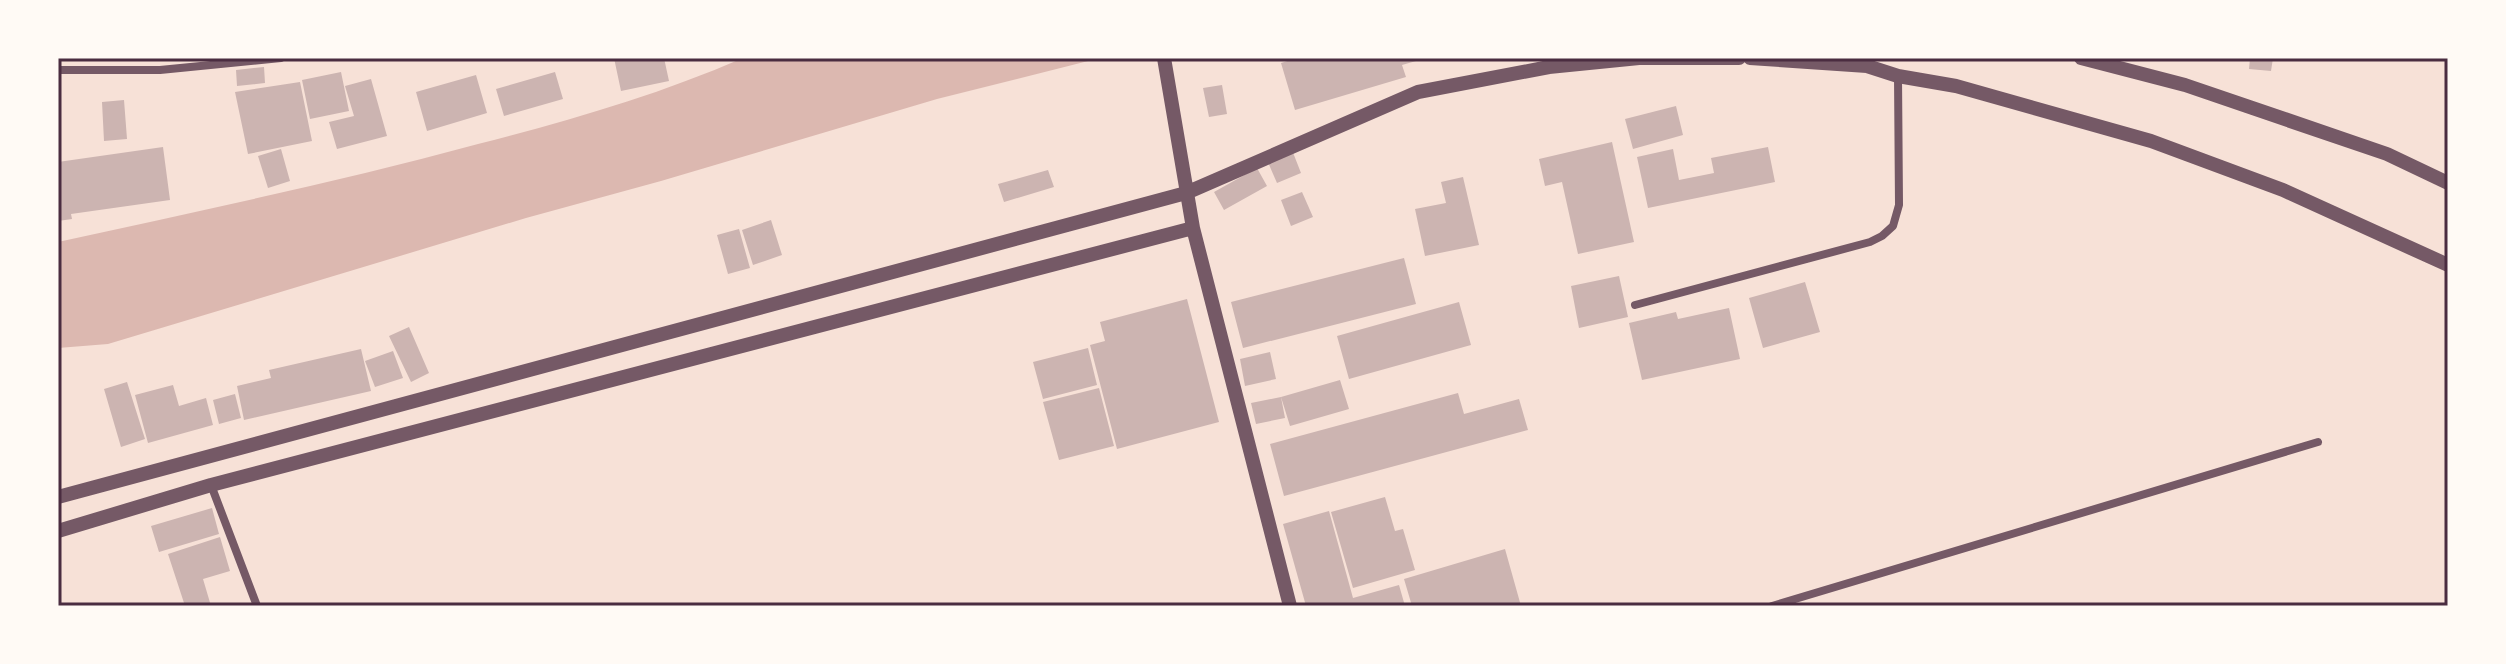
<svg xmlns="http://www.w3.org/2000/svg" width="2506" height="664" viewBox="0 0 2506 664" font-family="Figtree,sans-serif">
<rect width="100%" height="100%" fill="#f7e1d7"/>
<path fill="#dcb8b0" d="M743 58H1100L937 99 661 181 526 218 108 344 58 348V242C198 211 339 182 478 144 568 121 658 95 743 58Z"/>
<path fill="#ccb4b1" d="M614 58H664L669 81 621 91Z
M1297 58H1423V59L1402 65 1406 77 1295 110 1281 63Z
M2250 58H2273L2271 71 2249 69Z
M264 67 265 83 237 86 236 70Z
M341 72 349 111 310 119 302 80Z
M555 72 563 99 504 116 496 89Z
M476 75 487 113 427 131 416 92Z
M371 79 387 136 337 149 329 122 354 116 345 86Z
M300 82 312 141 248 154 235 92Z
M1222 85 1227 114 1209 117 1203 88Z
M124 100 127 139 104 141 102 102Z
M1676 106 1683 135 1633 149 1625 119Z
M1612 142 1634 242 1578 254 1562 182 1545 186 1539 159Z
M163 147 170 200 71 214 72 219 58 221V162Z
M1768 147 1775 182 1648 208 1637 157 1673 149 1679 180 1714 173 1711 158Z
M281 149 290 181 268 188 258 156Z
M1292 150 1301 173 1277 183 1267 160Z
M1257 168 1267 186 1224 210 1214 192Z
M1048 170 1054 187 1004 202 998 184Z
M1463 177 1479 245 1425 256 1415 209 1446 203 1441 182Z
M1302 192 1313 217 1291 226 1281 200Z
M771 220 782 255 753 265 742 230Z
M739 229 750 268 728 274 717 235Z
M1404 258 1416 304 1243 348 1231 302Z
M1619 276 1628 317 1579 328 1571 286Z
M1805 282 1820 332 1763 348 1749 298Z
M1187 299 1219 422 1117 449 1090 345 1105 341 1100 322Z
M1459 302 1471 345 1349 379 1337 336Z
M1729 308 1740 359 1642 380 1629 323 1676 312 1678 319Z
M409 327 429 373 411 382 389 336Z
M1088 348 1097 385 1043 399 1033 362Z
M361 349 371 391 244 420 237 386 271 378 269 370Z
M393 351 403 378 375 387 365 361Z
M1270 352 1276 379 1245 386 1240 359Z
M1340 380 1349 409 1290 426 1281 397Z
M127 382 145 439 121 447 104 389Z
M173 385 179 406 206 398 213 425 148 443 135 395Z
M1099 388 1114 446 1059 460 1043 402Z
M1458 393 1464 414 1519 399 1528 430 1284 496 1270 444Z
M235 394 241 418 219 424 213 400Z
M1281 397 1285 418 1256 424 1251 403Z
M1385 497 1395 531 1403 529 1415 570 1353 588 1331 512Z
M212 508 219 534 159 552 151 526Z
M1329 511 1353 598 1399 585 1405 606H1306L1283 524Z
M220 537 230 571 203 579 211 606H185L168 554Z
M1505 549 1521 606H1412L1404 579Z"/>
<g fill="none" stroke-linecap="round" stroke-linejoin="round">
<path stroke="#755966" stroke-width="8" d="M58 70H160L281 58
M1635 305 1870 242 1882 236 1893 226 1899 205 1898 76
M211 485 257 606
M1772 606 2318 442"/>
<path stroke="#755966" stroke-width="14" d="M1164 58 1193 228 1290 606
M1750 58 1867 66 1898 76 1956 86 2151 141 2283 190 2448 265
M2081 58 2185 85 2387 154 2448 183
M58 497 1186 193 1418 92 1549 67 1639 58H1739
M58 531 211 485 1193 228"/>
</g>
<rect width="2506" height="664" fill="none" stroke="#fffaf5" stroke-width="120"/>
<rect x="60" y="60" width="2386" height="544" fill="none" stroke="#4a2c40" stroke-width="3"/>
</svg>
